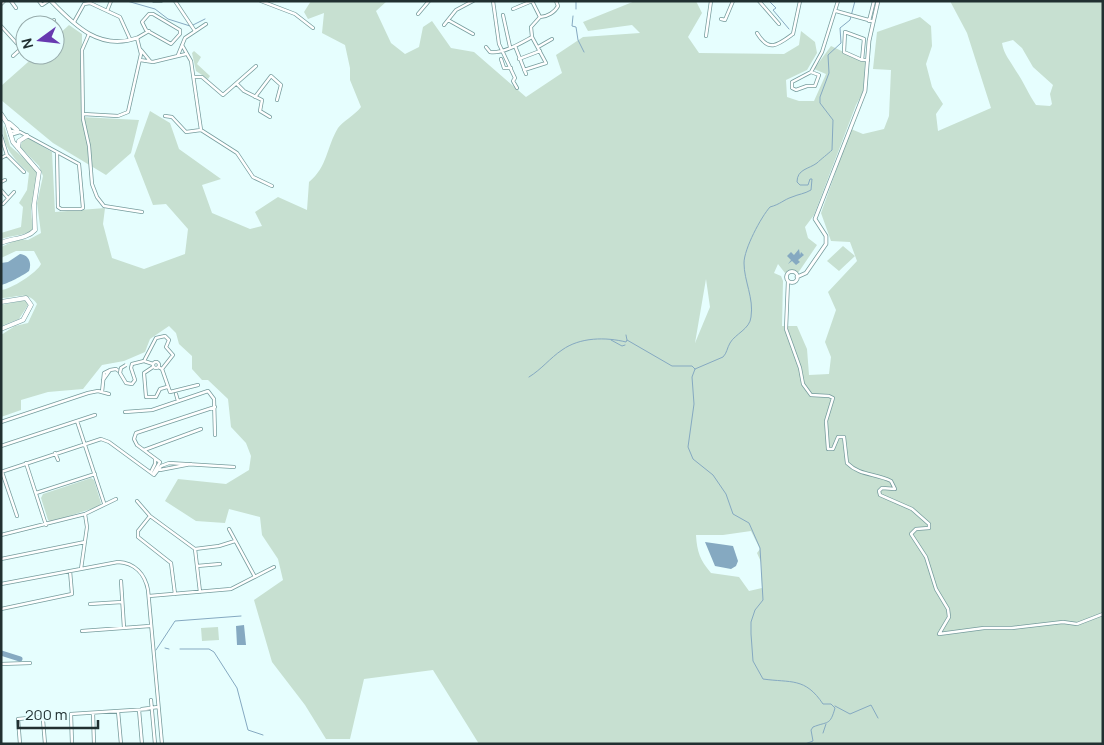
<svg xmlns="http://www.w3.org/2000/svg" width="1104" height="745" viewBox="0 0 1104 745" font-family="Manrope,sans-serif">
<rect width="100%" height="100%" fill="#e6fefe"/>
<path fill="#c7e0d1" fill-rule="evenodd" d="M311 1H387L376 11 391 43 405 54 419 47 423 27 432 21 451 48 474 52 526 97 562 73 556 55 583 37 640 33 632 25 588 31 583 22 635 1H696L702 13 688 37 699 53 784 54 799 45 801 31 815 42 817 53 807 70 786 80 787 97 799 101H814L826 74 814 69 831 46 865 62 863 92 856 105 814 215 805 227 808 238 817 245 798 273 793 270 785 273 778 264 774 273 781 276 783 281 782 326H797L807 349 809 375 829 374 831 357 825 342 836 310 828 292 857 261 850 242 831 241 821 213 851 129 863 134 884 129 889 116 891 70 873 69 877 32 920 17 931 26 932 46 926 64 932 87 943 104 936 114 938 131 991 108 967 33 950 1H1103V744H479L433 670 364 679 350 739H326L305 705 272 662 254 600 283 580 278 559 262 535 260 517 229 509 225 523 196 521 165 501 178 479 226 484 249 470 251 456 246 443 231 427 228 399 208 380H202L192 369V356L179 344 176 333 169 326 150 339 145 352 124 361 102 365 83 389 48 392 21 400V410L1 417V335L15 326 28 323 37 304C28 290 15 298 1 298V290C10 290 38 272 41 264L34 251H16L1 258V247L19 239 28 240 41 233 37 203 43 176 39 166 20 147 23 140 28 138 52 152 55 212 105 208 103 224 112 258 144 269 185 254 188 229 166 204 153 205 134 156 150 111 170 123 179 149 221 179 202 185 212 213 250 229 262 226 255 212 278 197 307 210 309 182C328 166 326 148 338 128 342 122 355 115 361 107L350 80V68L345 45 322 33 324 13 308 19 304 12ZM1013 40 1022 48 1033 67 1053 85 1050 94 1052 104 1050 106 1036 105C1028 94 1024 82 1016 71 1010 60 1004 55 1002 43ZM706 279 710 307 695 343ZM751 531 760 549 757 553 761 562 762 588 749 591 739 577 711 573C700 560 697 552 696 535H723Z
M69 25 82 34 81 117 139 120 131 153 106 175 53 143 1 100V86L36 55H55V38Z
M194 51 201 57 197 64 210 76 208 79 196 71 192 53Z
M4 125 10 146 37 170V178L31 211 33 230C24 236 12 235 1 239V233L21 227 23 207 19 203 27 190 29 173C16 161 0 146 4 125Z
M843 246 855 256 839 271 827 261Z
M26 300 28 305 19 319 1 326V305Z
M91 478 94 480 101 503 100 506 51 522 48 520 41 498 43 494Z
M218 627 219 640 202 641 201 628Z"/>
<path fill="#85a9c1" d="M799 249 800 255 801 252 804 255 798 260 800 262 796 265 792 261 788 264 791 260 787 256 791 252 794 255Z
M20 254C29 255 32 263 29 271 24 275 7 284 1 285V263L8 262Z
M705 542 733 546 738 561 736 566 731 569 715 566Z
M244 625 246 645H237L236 626Z"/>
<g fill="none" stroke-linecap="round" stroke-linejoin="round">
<path stroke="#85a9c1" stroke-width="1" d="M127 1 155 9 168 19 190 26
M769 1 776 8 773 10 789 29
M576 9V1
M573 16 572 26 576 27 578 40 584 52
M193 25 205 19
M626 335 627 340
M611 340 622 346 625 345
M529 377C542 369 550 358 562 350 580 337 606 337 626 342L627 340 672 366H692L695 369
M165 648 169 649
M180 649H209L214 652 237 688 248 730 263 735
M156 650 175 621 241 616
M835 706 850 714 871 705 878 718
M823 733 826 724
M805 744 813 741 811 730 813 727C828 721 830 726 835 708L831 704H823C805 677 791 683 763 679L753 661 751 634V622L755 610 763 600 760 548 749 523 733 514 726 494 713 475 693 459 688 447 694 404 692 377 695 369 723 357C727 353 727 348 730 343 735 334 750 329 751 317 754 298 744 281 744 263 744 249 761 217 770 207 781 204 783 200 792 197 799 194 804 194 811 190L812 179H810L808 185H800L797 182C797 169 809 169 817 163 820 160 829 153 832 150L833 120 820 103V97L829 73 828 55 841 43 840 28 850 20 855 1"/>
<path stroke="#85a9c1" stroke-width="5" d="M1 653 20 659"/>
<defs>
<path id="minor" d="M11 1 16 8
M39 1 42 5 48 1
M154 1H161
M175 1 195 31
M261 1 295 14 313 28
M493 1 499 44 515 78 513 81 517 88
M532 1 540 17
M759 1 779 24
M1 4 4 1
M513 9 532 1
M107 11 111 1
M836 11 872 21
M149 14H153L180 30V34L171 44 146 30 142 22Z
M418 14 429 1
M503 15 510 47
M721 19 725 20 733 1
M448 20 473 34
M869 21 874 1
M74 22 84 4 90 3 120 17 130 39
M48 25 54 20
M444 25 456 10 473 1
M1 26 21 48
M757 33C769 53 778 45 793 34L800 1
M89 34 82 50 83 119 89 146 92 184 97 197 104 206 142 212
M706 36 711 1
M182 45 191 61 201 130 237 153 253 177 272 186
M515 46 526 74
M486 47 490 52C503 54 521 43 532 37
M538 47 552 39
M141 50 150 61
M178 55 185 38 206 24
M13 56 25 45
M501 59 504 68H511
M519 59 540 51
M140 60 153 62 186 54
M862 60 844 52 845 32 864 39 862 60H868
M524 70 546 63 532 37 531 27 540 17C547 17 555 12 558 6L556 1
M811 72 822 52 838 1
M811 72 819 75 815 86H807L796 90 792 88V82Z
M194 77H202L223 95 256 66
M237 84 244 91 262 100 260 111 270 117
M255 97 271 76 281 85 277 100
M83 114 118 116 128 112 141 54 137 38 149 31
M165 116 172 117 186 132 201 130
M10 131 20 132 79 164 83 208 81 209H61L58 207 57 153
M10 135 20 132
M1 136 7 155 24 172
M1 158 7 155
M1 182 5 180
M1 190 8 198
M3 204 14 192
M788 281 786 329 800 368 803 384 811 395 829 396 833 398 826 421 828 449H833L838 437H844L847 463C860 476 875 473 891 481L895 489 882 488 879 491 880 495 912 509 929 524V528L916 529 911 534 926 557 936 589 948 609 949 617 939 634 984 628H1012L1063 622 1077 624 1103 614
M153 365a3 3 0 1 1 6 0a3 3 0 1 1-6 0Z
M153 364 144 361 156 338 165 336 169 340 166 347 173 355 162 369
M153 367 144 373 146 397H156L160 389 167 387
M158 367 162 369 170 392 198 385
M110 370 116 369 120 372
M102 392 104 373 110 370 103 380
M176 394 178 401
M125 412 152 410 208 391 214 399 215 435
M77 421 104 503
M1 422 88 393 98 391 109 394
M1 446 95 415
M144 450 201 429
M55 453 58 460
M26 463 46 525
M160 470 191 464
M1 472 101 439 109 442 154 475 161 466 169 463 234 467
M2 472 17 516
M151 472 155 464V459
M153 474 160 462 137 445 134 439 136 433 215 407
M36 493 95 474
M137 501 150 516 195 549 200 592
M150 516 138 531V537L171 563 175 594
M229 529 255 577
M1 535 85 514 116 499
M195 549 219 546 235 541
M1 559 85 542
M197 566 220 564
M81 569 87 527 85 514
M121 581 124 628
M1 584 118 562C135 563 145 574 148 590L162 744
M149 596 231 589 274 567
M90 604 122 602
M1 609 72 594 70 571
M82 631 150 626
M1 664 30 663
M151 700 155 744
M142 709 158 707
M139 710 142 744
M118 711 121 744
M93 713 94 744
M20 744 18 719 39 717 43 720 45 744
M72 744 71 714 149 709"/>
<path id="tertiary" d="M51 1C75 26 100 51 137 38
M786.5 277a5.5 5.5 0 1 1 11 0a5.5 5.5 0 1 1-11 0Z
M797 277 806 273 826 244V236L815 219 865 91 869 41 878 1"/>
<path id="secondary" d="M1 114 7 123 13 142 39 172 34 205 35 230C27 239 12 238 1 243
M9 123 17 130
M18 148 19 141 27 136
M1 302 26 298 31 305 23 320 1 329"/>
</defs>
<use href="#minor" stroke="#769c9d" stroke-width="4"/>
<use href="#tertiary" stroke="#769c9d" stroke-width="4.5"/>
<use href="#secondary" stroke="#769c9d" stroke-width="5"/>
<use href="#minor" stroke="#fff" stroke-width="2.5"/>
<use href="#tertiary" stroke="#fff" stroke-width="3"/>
<use href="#secondary" stroke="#fff" stroke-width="4"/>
<defs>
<path id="minor-bridge" d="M126 365 121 368 120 373 126 383 132 384 135 380 131 368 132 364 144 361"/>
</defs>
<use href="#minor-bridge" stroke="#769c9d" stroke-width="4" stroke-linecap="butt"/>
<use href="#minor-bridge" stroke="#fff" stroke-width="2.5"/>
</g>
<rect width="1104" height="745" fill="none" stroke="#213031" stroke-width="5"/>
<g transform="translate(40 40) rotate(255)"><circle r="24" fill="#e6fefe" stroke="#97acac"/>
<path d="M0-4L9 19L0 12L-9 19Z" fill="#6739b0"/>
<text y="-8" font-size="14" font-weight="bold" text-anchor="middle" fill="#213031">N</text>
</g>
<path d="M18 720v8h80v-8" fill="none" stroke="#213031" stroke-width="2.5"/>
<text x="25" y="720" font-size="15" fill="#213031" stroke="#e6fefe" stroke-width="4" paint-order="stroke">200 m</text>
</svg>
